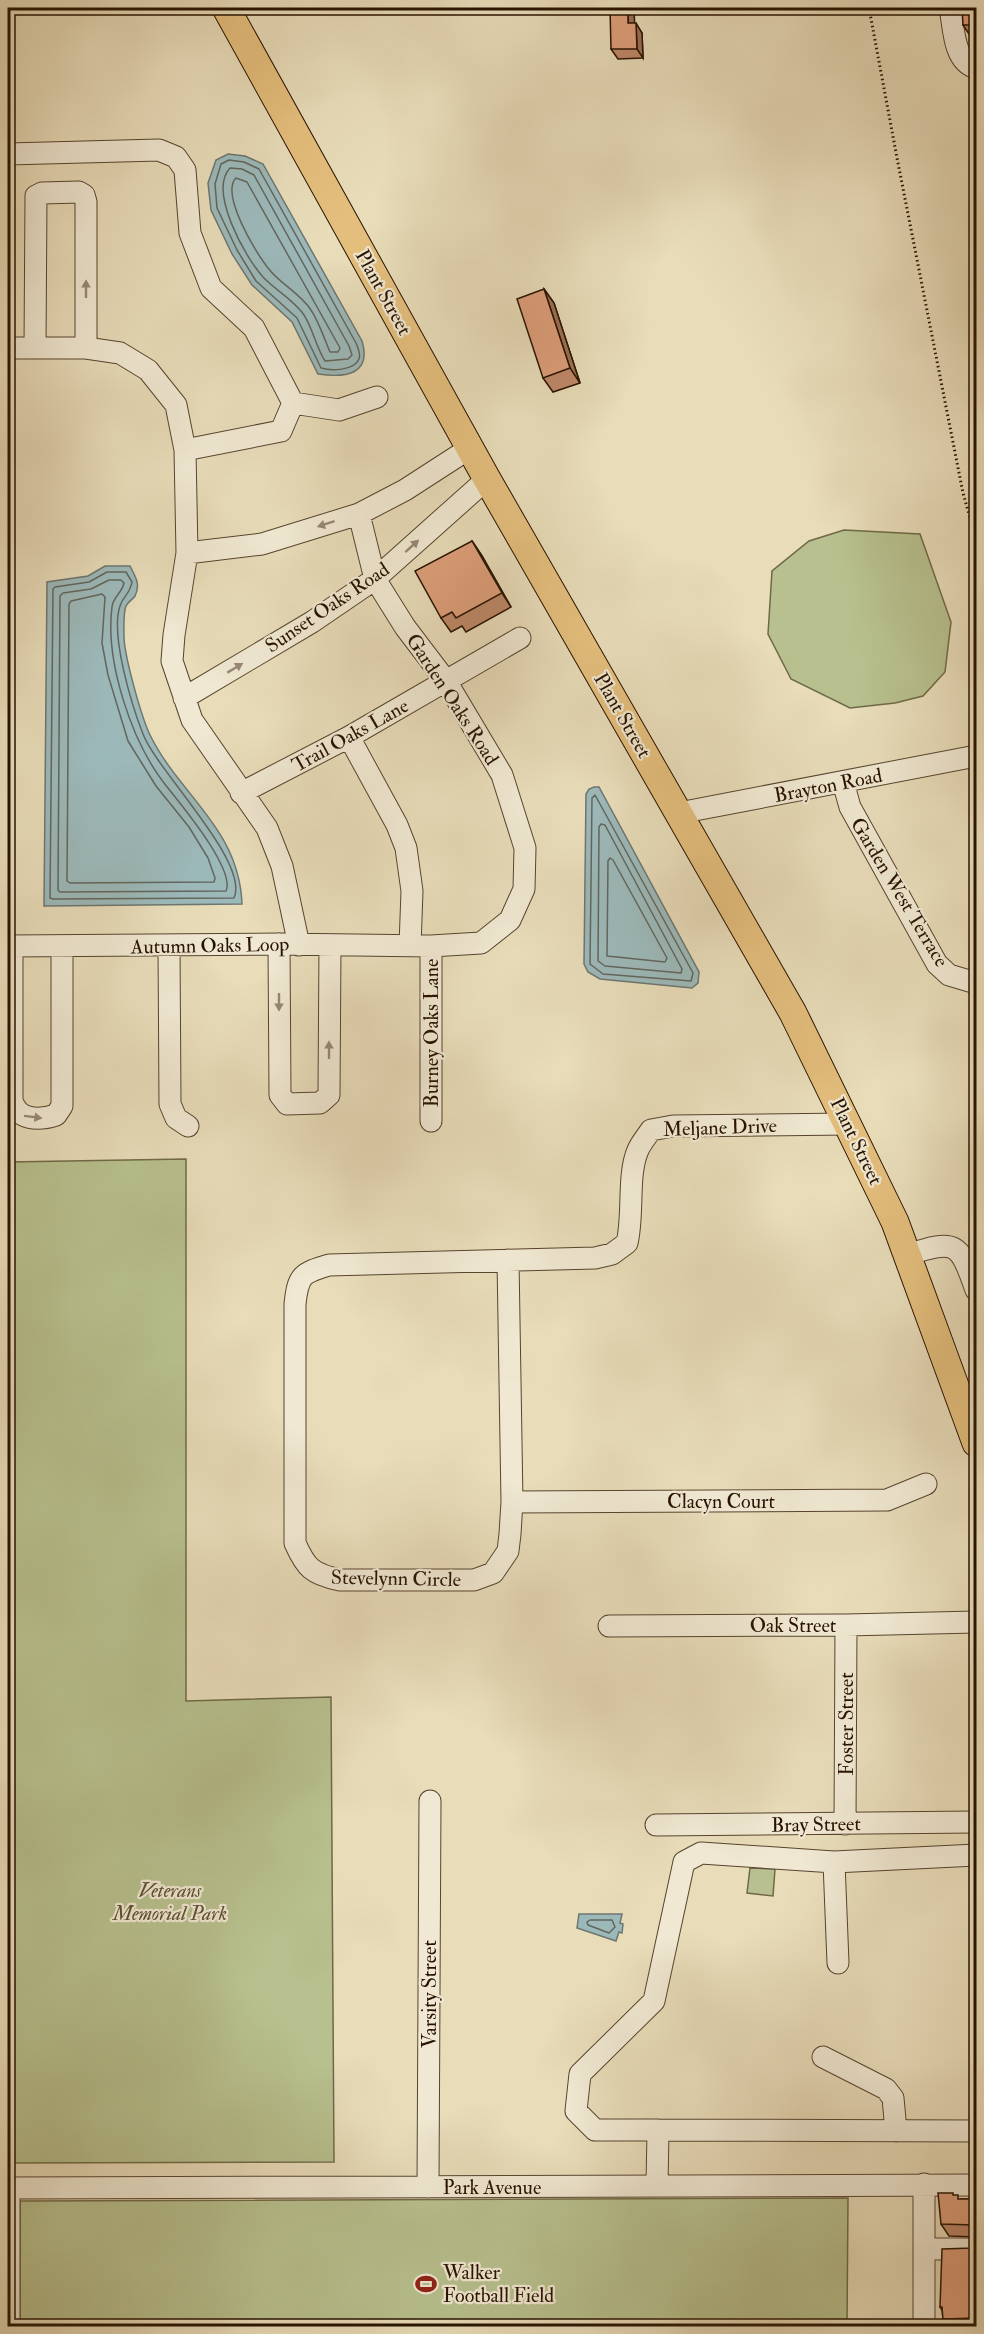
<svg xmlns="http://www.w3.org/2000/svg" width="984" height="2334" viewBox="0 0 984 2334" font-family="'IM FELL Double Pica',serif">
<rect width="100%" height="100%" fill="#e8dcb9"/>
<filter id="stains"><feTurbulence type="fractalNoise" baseFrequency=".00333" numOctaves="4"/><feColorMatrix values="0 0 0 0 .2 0 0 0 0 .09 0 0 0 0 .02 0 0 0 .5 -.17"/></filter>
<radialGradient id="worn" r=".72"><stop offset=".6" stop-color="#630" stop-opacity="0"/><stop offset="1" stop-color="#630" stop-opacity=".3"/></radialGradient>
<path fill="#b7c08e" stroke="#6f6947" stroke-width="1.5" d="M844 530 920 534 951 622 945 672 923 696 895 703 850 708 791 679 768 634 772 571 809 541Z
M186 1159V1701L331 1697 334 2162 8 2163V1162Z
M750 1868 775 1869 773 1896 747 1893Z
M848 2198 847 2326H20V2201Z"/>
<path fill="#9cb9ba" stroke="#6d7670" stroke-width="1.5" d="M228 154 245 156 263 164 362 341C372 375 345 378 318 374L292 322 252 285 232 254 211 210 208 183 216 160Z
M105 566H130C135 576 141 584 135 596 133 599 128 602 126 606 123 613 124 629 124 638 125 658 141 716 150 735 180 796 239 828 242 904L44 906 47 582 88 576Z
M594 787H599L699 972 698 983 692 988 600 979 588 972 584 964 586 794 589 789Z
M579 1914H622L620 1923 623 1924 622 1933 619 1932 616 1941 577 1928Z"/>
<g fill="none" stroke-linecap="round" stroke-linejoin="round">
<path stroke="#62665d" stroke-width="1.5" d="M229 160 244 162 259 169 356 343C358 348 361 354 359 359 354 371 331 371 321 368L297 318 256 281 237 250 217 208 215 184 221 164Z
M230 168 242 169 254 175 349 346 352 355 348 359 325 361C316 347 313 329 304 315 294 300 275 290 263 277 245 257 208 191 230 168Z
M236 178 247 182 340 348 338 352H330C324 338 319 322 311 310 300 293 280 284 268 268 256 253 220 194 236 178Z
M107 572H126L132 582C130 594 123 596 120 606 110 635 132 706 143 734 157 771 250 862 234 898L53 899 50 898 53 589 55 587 89 582Z
M109 580H121L124 583C122 593 113 597 112 607 105 661 131 740 164 783 178 801 236 869 226 891L60 892 58 890 60 596 63 593 91 589Z
M102 594 105 597 102 643 108 675 128 741 156 786 189 827 208 858 215 878 214 882 70 883 67 881 69 604 71 601Z
M595 795 693 973 691 981 603 974 590 964 592 798Z
M601 824 605 825 682 969 681 973 605 966 598 961 599 827Z
M610 858 613 860 667 958 665 962 607 956 608 861Z
M590 1920H612L615 1927 609 1933 588 1925 587 1922Z"/>
<defs>
<path id="minor" d="M950 8C954 28 953 61 976 68
M8 154 159 150 176 157 185 170 190 233 211 288 254 328 293 403 281 431 185 450
M8 348H86L120 353 148 370 176 405 185 450 187 553 174 635 172 661 192 720 267 828 282 866 299 945
M35 348 36 196 42 193 79 192 84 195 86 202V348
M293 403 339 410 377 397
M187 553 262 544 359 514 405 490 470 448
M184 698 312 622 375 579 487 479
M349 737 397 825 406 848 412 891 410 946
M843 782 850 807 937 964 949 975 976 983
M241 793 349 737 520 638
M679 813 976 756
M279 944 280 1095 287 1104 320 1103 329 1095 330 945
M8 946 279 944 431 946 481 943 510 920 524 889 525 848 502 775 446 681 405 627 375 579 359 514
M169 946 170 1104 176 1118 188 1126
M431 946V1121
M12 947V1100C17 1120 38 1121 56 1115L62 1106V946
M907 1255C957 1239 959 1242 976 1290
M508 1260 512 1502 510 1534 508 1551 493 1573 474 1580H340C312 1574 306 1568 295 1543V1304C298 1275 302 1273 329 1265L595 1258 612 1254 627 1243C634 1214 627 1175 638 1150 641 1143 647 1136 651 1130L673 1126 849 1124
M512 1502 887 1500 926 1484
M609 1626 846 1625 976 1622
M845 1824 846 1625
M656 1825 976 1822
M834 1862 838 1963
M823 2057 886 2089 893 2098 896 2131
M658 2130 976 2131
M924 2184V2326
M657 2186 658 2130H595L576 2111 580 2074 654 2001 684 1862 701 1853 834 1862 976 1855
M428 2187 430 1801
M8 2188 976 2185
M9 2188V2326
M924 2249H976"/>
<path id="major" d="M226 8 487 479 793 1013 895 1222 976 1443"/>
</defs>
<use href="#minor" stroke="#57442e" stroke-width="23"/>
<use href="#major" stroke="#271200" stroke-width="29"/>
<path stroke="#271200" stroke-width="3" stroke-dasharray="1.5 3" stroke-linecap="butt" d="M869 8 897 158 963 493 976 539"/>
<use href="#minor" stroke="#f0e8d2" stroke-width="21"/>
<use href="#major" stroke="#e4be7c" stroke-width="27"/>
</g>
<path fill="#be8869" stroke="#271200" stroke-width="1.5" d="M976 8V40H973L963 25Z
M634 23 642 33 643 58 618 59 611 49Z
M544 289 554 303 580 383 553 392 543 378Z
M472 541 482 556 511 607 466 632 462 626 451 632 441 618Z
M961 2199H976V2237L949 2236 941 2224Z
M976 2245V2326H948L943 2319 942 2310 940 2307 973 2248Z"/>
<path fill="#9b6f55" stroke="#271200" stroke-width="1.5" d="M628 8H634L635 33 628 23Z
M636 23 642 33 643 58 637 49Z
M544 289 554 303 580 383 570 368Z
M472 541 482 556 511 607 502 593Z"/>
<path fill="#dd9e7a" stroke="#271200" stroke-width="1.5" d="M610 8H628V23H636L637 49H611Z
M962 8H976V25H963Z
M544 289 570 368 543 378 517 299Z
M472 541 502 593 456 618 452 612 441 618 415 571Z
M938 2193H953V2195H958V2199H976V2228L973 2225 941 2224Z
M976 2245V2318L943 2319 942 2307H940L942 2249 973 2248Z"/>
<defs><path id="oneway-solid" d="M-6-.8H1V-3.2L6.5 0L1 3.2V.8H-6Z" transform="scale(1.5)"/></defs>
<g fill="#968874">
<use href="#oneway-solid" transform="translate(86 289) rotate(-90)"/>
<use href="#oneway-solid" transform="translate(326 524) rotate(162)"/>
<use href="#oneway-solid" transform="translate(412 546) rotate(-42)"/>
<use href="#oneway-solid" transform="translate(235 668) rotate(-31)"/>
<use href="#oneway-solid" transform="translate(279 1002) rotate(90)"/>
<use href="#oneway-solid" transform="translate(329 1050) rotate(-90)"/>
<use href="#oneway-solid" transform="translate(33 1117) rotate(7)"/>
</g>
<defs>
<symbol id="stadium-bare" viewBox="-9 -9 18 18"><path d="M0-5a6.5 5 0 1 0 0 10a6.5 5 0 1 0 0-10ZM-3.5-1.8h7v3.6h-7Z" fill="#8f2418" stroke="#f0e8d2" stroke-width="2.5" paint-order="stroke"/></symbol>
</defs>
<g fill-rule="evenodd">
<use href="#stadium-bare" x="411" y="2269" width="30" height="30"/>
</g>
<g text-anchor="middle" stroke-width="4.5" stroke-linejoin="round" paint-order="stroke">
<g font-size="20" fill="#271200" stroke="#f0e8d2">
<text transform="translate(384 292) rotate(61)" y="7">Plant Street</text>
<text transform="translate(327 607) rotate(-34)" y="7">Sunset Oaks Road</text>
<text transform="translate(453 699) rotate(57)" y="7">Garden Oaks Road</text>
<text transform="translate(623 715) rotate(60)" y="7">Plant Street</text>
<text transform="translate(350 735) rotate(-29)" y="7">Trail Oaks Lane</text>
<text transform="translate(828 785) rotate(-11)" y="7">Brayton Road</text>
<text transform="translate(900 892) rotate(59)" y="7">Garden West Terrace</text>
<text transform="translate(210 945) rotate(-1)" y="7">Autumn Oaks Loop</text>
<text transform="translate(431 1033) rotate(-90)" y="7">Burney Oaks Lane</text>
<text transform="translate(720 1127) rotate(-2)" y="7">Meljane Drive</text>
<text transform="translate(857 1141) rotate(64)" y="7">Plant Street</text>
<text x="721" y="1508">Clacyn Court</text>
<text transform="translate(396 1578) rotate(1)" y="7">Stevelynn Circle</text>
<text x="793" y="1632">Oak Street</text>
<text transform="translate(846 1724) rotate(-90)" y="7">Foster Street</text>
<text transform="translate(816 1824) rotate(-1)" y="7">Bray Street</text>
<text transform="translate(429 1994) rotate(-90)" y="7">Varsity Street</text>
<text x="492" y="2194">Park Avenue</text>
</g>
<g font-size="20" font-style="italic" fill="#594f32" stroke="#f0e8d2">
<text x="170" y="1897">Veterans<tspan x="170" dy="23">Memorial Park</tspan></text>
</g>
<g font-size="20" fill="#271200" stroke="#f0e8d2" text-anchor="start">
<text x="443" y="2279">Walker<tspan x="443" dy="23">Football Field</tspan></text>
</g>
</g>
<rect width="984" height="2334" fill="none" stroke="#e8dcb9" stroke-width="30"/>
<rect x="9" y="9" width="966" height="2316" fill="none" stroke="#271200" stroke-width="3"/>
<rect x="15" y="15" width="954" height="2304" fill="none" stroke="#271200" stroke-width="1.5"/>
<rect width="100%" height="100%" filter="url(#stains)"/>
<rect width="100%" height="100%" fill="url(#worn)"/>
</svg>
